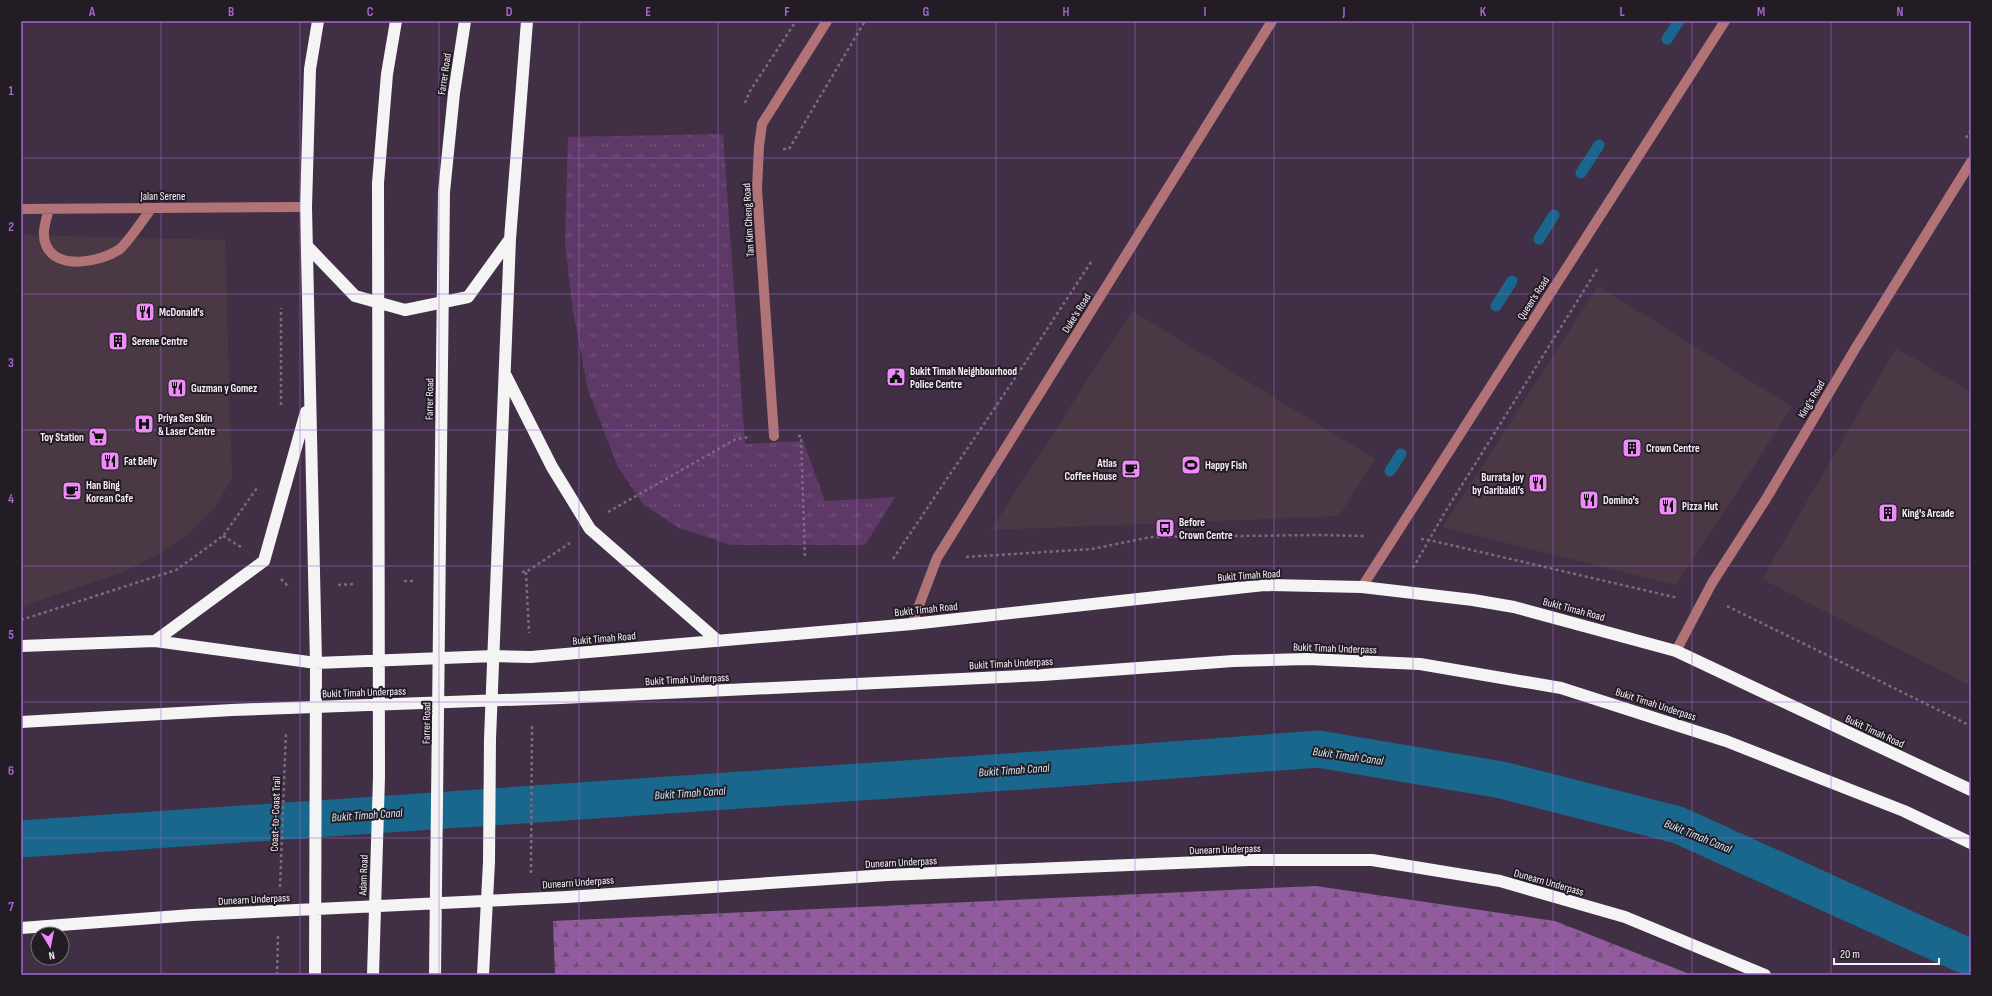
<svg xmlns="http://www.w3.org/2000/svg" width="1992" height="996" viewBox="0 0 1992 996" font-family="'Sofia Sans Condensed',sans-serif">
<defs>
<pattern id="grass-tufts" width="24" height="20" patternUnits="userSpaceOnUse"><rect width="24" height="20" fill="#5e3867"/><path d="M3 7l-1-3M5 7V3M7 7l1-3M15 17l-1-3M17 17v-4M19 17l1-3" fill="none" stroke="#76557e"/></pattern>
<pattern id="forest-firs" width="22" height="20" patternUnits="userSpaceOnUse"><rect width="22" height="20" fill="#915b9d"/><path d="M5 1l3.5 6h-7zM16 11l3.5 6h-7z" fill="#6e5174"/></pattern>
</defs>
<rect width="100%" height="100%" fill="#413045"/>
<path fill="#4a3945" d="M21 235 225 240 232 479 214 508 189 534 159 554 123 572 21 607Z
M1598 286 1792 407 1676 585 1443 527Z
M1132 311 1375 459 1339 516 991 530Z
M1896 348 1971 392V686L1762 579Z"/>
<path fill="url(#grass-tufts)" d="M723 134 745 444 803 441 825 501 895 497 865 545H731L679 528 644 505 618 467 588 390 573 311 565 244 568 137Z"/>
<path fill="url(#forest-firs)" d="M1316 886 1555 921 1692 975H555L553 921Z"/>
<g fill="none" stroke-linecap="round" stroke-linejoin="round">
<path stroke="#19678c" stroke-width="11" d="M1667 39 1679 21
M1581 173 1599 145
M1539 239 1554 215
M1496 306 1512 281
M1390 471 1401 454"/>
<path stroke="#19678c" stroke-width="37" d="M21 839 1066 768 1318 749 1502 780 1678 825 1971 958"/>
<path stroke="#796a7d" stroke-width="2.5" stroke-dasharray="3 3" stroke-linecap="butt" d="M745 103 750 91 796 21
M1966 138 1971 130
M783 149H789L865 21
M281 405V308
M798 436H801L805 559
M608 512 736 439 751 437
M223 536 241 547
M1421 539 1429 540 1678 598
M966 557 1092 549 1151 537 1320 535 1366 536
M893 559 1021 369 1091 262
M1413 568 1445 512 1598 268
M522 572H526L570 543
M526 572 529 633
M281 579 289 587
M404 581H415
M338 585 353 584
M1727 606 1971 726
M21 620 176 570 223 536 257 488
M531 873 532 724
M280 887 286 732
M277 975 278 936"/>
<path stroke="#b17376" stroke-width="10" d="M21 209 306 207
M49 209C46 220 41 234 46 245 57 271 101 262 120 249 129 241 144 218 152 208
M774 436 757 189 759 146 762 124 827 21
M1362 587 1725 21
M912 624 937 558 1272 21
M1676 651 1712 583 1766 499 1855 349 1971 162"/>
<path stroke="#f4f4f4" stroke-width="12" d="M308 247 355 296 405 310 468 297 510 239
M506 376 552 467 590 529 718 641
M155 641 264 561 306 412
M21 646 155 641 316 663 494 656 531 657 912 624 1264 585 1362 587 1473 600 1514 607 1676 651 1971 790
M21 722 232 710 561 698 1043 675 1233 661 1307 659 1420 664 1561 688 1726 741 1904 811 1971 843
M21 928 192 915 567 897 887 875 1249 860H1372L1500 881 1625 917 1765 975
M315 975 316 663 306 207 310 69 318 21
M373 975 379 777 378 183 387 74 396 21
M435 975 444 192 454 93 465 21
M483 975 489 862 490 739 510 239 527 21"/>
</g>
<path fill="none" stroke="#a166d1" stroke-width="1" stroke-opacity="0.55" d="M161 21V975M300 21V975M439 21V975M579 21V975M718 21V975M857 21V975M996 21V975M1135 21V975M1274 21V975M1413 21V975M1553 21V975M1692 21V975M1831 21V975M21 158H1971M21 294H1971M21 430H1971M21 566H1971M21 702H1971M21 838H1971"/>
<defs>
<symbol id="restaurant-square" viewBox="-11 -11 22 22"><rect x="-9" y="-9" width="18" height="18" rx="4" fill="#ee8bf8" stroke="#231c25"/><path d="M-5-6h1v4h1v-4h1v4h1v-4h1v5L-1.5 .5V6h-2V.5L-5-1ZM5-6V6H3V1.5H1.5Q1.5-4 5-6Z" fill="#111"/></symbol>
<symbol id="building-square" viewBox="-11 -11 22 22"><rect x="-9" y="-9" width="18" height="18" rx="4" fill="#ee8bf8" stroke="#231c25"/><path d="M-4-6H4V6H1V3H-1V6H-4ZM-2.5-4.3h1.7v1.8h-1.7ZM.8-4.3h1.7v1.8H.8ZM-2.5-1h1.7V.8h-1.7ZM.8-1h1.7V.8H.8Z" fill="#111"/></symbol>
<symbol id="civic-square" viewBox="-11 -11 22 22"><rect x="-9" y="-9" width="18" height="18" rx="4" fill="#ee8bf8" stroke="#231c25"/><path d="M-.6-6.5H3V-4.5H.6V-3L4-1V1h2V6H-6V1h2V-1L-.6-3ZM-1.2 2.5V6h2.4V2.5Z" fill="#111"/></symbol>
<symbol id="hospital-square" viewBox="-11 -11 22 22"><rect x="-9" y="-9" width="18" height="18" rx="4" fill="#ee8bf8" stroke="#231c25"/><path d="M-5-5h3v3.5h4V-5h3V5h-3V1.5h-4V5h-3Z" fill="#111"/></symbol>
<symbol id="supermarket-square" viewBox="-11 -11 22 22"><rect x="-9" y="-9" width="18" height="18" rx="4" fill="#ee8bf8" stroke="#231c25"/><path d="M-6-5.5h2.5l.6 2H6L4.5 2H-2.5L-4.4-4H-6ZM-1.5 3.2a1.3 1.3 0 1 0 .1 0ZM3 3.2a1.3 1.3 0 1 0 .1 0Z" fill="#111"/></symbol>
<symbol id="stadium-square" viewBox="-11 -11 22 22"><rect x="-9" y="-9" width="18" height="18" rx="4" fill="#ee8bf8" stroke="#231c25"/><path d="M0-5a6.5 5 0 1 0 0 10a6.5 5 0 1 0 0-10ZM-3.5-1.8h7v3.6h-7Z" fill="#111"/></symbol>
<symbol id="cafe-square" viewBox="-11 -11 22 22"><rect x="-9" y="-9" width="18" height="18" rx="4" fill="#ee8bf8" stroke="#231c25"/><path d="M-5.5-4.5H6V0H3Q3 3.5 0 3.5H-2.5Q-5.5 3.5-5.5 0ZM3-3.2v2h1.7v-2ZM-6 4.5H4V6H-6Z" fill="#111"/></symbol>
<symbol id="bus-square" viewBox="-11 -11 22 22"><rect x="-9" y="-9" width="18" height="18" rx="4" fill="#ee8bf8" stroke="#231c25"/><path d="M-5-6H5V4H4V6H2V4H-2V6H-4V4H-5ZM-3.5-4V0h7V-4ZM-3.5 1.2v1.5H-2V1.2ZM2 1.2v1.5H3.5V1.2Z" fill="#111"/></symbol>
</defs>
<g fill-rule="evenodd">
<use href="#restaurant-square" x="134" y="301" width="22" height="22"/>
<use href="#building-square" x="107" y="330" width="22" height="22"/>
<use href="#civic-square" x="885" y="366" width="22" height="22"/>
<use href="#restaurant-square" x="166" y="377" width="22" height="22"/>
<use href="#hospital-square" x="133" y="413" width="22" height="22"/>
<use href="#supermarket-square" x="87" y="426" width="22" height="22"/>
<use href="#building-square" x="1621" y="437" width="22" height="22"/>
<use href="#restaurant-square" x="99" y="450" width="22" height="22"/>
<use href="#stadium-square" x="1180" y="454" width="22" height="22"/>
<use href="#cafe-square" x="1120" y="458" width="22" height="22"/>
<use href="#restaurant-square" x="1527" y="472" width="22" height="22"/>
<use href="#cafe-square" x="61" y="480" width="22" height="22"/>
<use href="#restaurant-square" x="1578" y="489" width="22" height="22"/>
<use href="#restaurant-square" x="1657" y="495" width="22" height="22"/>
<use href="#building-square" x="1877" y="502" width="22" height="22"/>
<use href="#bus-square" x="1154" y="517" width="22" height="22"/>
</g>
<g text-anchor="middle" stroke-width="4" stroke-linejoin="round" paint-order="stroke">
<g font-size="11" fill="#f9eefb" stroke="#231c25">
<text transform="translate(444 74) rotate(-82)" y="4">Farrer Road</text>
<text x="163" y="200">Jalan Serene</text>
<text transform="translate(748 220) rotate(-93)" y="4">Tan Kim Cheng Road</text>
<text transform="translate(1533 298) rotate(-57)" y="4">Queen's Road</text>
<text transform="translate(1076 313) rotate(-58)" y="4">Duke's Road</text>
<text transform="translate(429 399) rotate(-89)" y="4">Farrer Road</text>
<text transform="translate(1811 399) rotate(-59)" y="4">King's Road</text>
<text transform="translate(1249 575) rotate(-4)" y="4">Bukit Timah Road</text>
<text transform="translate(926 609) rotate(-6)" y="4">Bukit Timah Road</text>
<text transform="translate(1574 609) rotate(15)" y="4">Bukit Timah Road</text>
<text transform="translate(604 638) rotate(-5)" y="4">Bukit Timah Road</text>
<text transform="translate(1335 648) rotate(2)" y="4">Bukit Timah Underpass</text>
<text transform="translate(1011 663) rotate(-3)" y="4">Bukit Timah Underpass</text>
<text transform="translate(687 679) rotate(-3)" y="4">Bukit Timah Underpass</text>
<text transform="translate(364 692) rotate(-2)" y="4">Bukit Timah Underpass</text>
<text transform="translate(1656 704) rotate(18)" y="4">Bukit Timah Underpass</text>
<text transform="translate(426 723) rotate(-89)" y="4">Farrer Road</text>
<text transform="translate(1875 731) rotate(25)" y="4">Bukit Timah Road</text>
<text transform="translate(275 814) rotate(-88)" y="4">Coast-to-Coast Trail</text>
<text transform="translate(1225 849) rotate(-2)" y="4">Dunearn Underpass</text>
<text transform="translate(901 862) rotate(-3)" y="4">Dunearn Underpass</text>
<text transform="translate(363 875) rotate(-88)" y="4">Adam Road</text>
<text transform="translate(578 882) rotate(-4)" y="4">Dunearn Underpass</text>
<text transform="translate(1549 882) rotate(16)" y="4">Dunearn Underpass</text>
<text transform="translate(254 899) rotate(-3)" y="4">Dunearn Underpass</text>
</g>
<g font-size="11" font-weight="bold" fill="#f9eefb" stroke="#231c25" text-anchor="start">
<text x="159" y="316">McDonald's</text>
<text x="132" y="345">Serene Centre</text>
<text x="910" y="375">Bukit Timah Neighbourhood<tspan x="910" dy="13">Police Centre</tspan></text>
<text x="191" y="392">Guzman y Gomez</text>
<text x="158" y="422">Priya Sen Skin<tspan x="158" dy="13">&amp; Laser Centre</tspan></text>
<text x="84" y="441" text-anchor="end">Toy Station</text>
<text x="1646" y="452">Crown Centre</text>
<text x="124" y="465">Fat Belly</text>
<text x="1117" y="467" text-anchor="end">Atlas<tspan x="1117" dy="13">Coffee House</tspan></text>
<text x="1205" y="469">Happy Fish</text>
<text x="1524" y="481" text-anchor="end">Burrata Joy<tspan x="1524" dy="13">by Garibaldi’s</tspan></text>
<text x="86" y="489">Han Bing<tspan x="86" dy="13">Korean Cafe</tspan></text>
<text x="1603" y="504">Domino's</text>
<text x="1682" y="510">Pizza Hut</text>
<text x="1902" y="517">King's Arcade</text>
<text x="1179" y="526">Before<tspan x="1179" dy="13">Crown Centre</tspan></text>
</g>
<g font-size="12" font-style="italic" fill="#d0e6f3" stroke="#231c25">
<text transform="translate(1348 756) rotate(8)" y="4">Bukit Timah Canal</text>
<text transform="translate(1014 770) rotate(-4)" y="4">Bukit Timah Canal</text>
<text transform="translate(690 793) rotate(-4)" y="4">Bukit Timah Canal</text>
<text transform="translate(367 815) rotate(-4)" y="4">Bukit Timah Canal</text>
<text transform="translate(1698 836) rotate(22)" y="4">Bukit Timah Canal</text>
</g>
</g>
<rect width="1992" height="996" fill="none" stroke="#231c25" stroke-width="44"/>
<g transform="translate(50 946) rotate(170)"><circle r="19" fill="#231c25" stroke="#79707b"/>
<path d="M0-3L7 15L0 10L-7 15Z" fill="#ee8bf8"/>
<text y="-6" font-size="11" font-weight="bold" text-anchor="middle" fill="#f9eefb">N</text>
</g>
<path d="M1834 958v6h105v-6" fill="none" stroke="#f9eefb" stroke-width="2"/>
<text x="1840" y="958" font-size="12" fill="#f9eefb" stroke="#231c25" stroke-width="3" paint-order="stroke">20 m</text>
<rect x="22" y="22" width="1948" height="952" fill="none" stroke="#a166d1" stroke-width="1.5"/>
<g font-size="13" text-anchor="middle" font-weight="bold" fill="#a166d1">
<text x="92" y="16">A</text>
<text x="231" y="16">B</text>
<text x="370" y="16">C</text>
<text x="509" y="16">D</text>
<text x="648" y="16">E</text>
<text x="787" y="16">F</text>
<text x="926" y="16">G</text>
<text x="1066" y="16">H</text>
<text x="1205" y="16">I</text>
<text x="1344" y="16">J</text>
<text x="1483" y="16">K</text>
<text x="1622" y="16">L</text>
<text x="1761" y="16">M</text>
<text x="1900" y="16">N</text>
<text x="11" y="95">1</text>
<text x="11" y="231">2</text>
<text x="11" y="367">3</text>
<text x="11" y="503">4</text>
<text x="11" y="639">5</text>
<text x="11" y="775">6</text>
<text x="11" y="911">7</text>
</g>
</svg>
